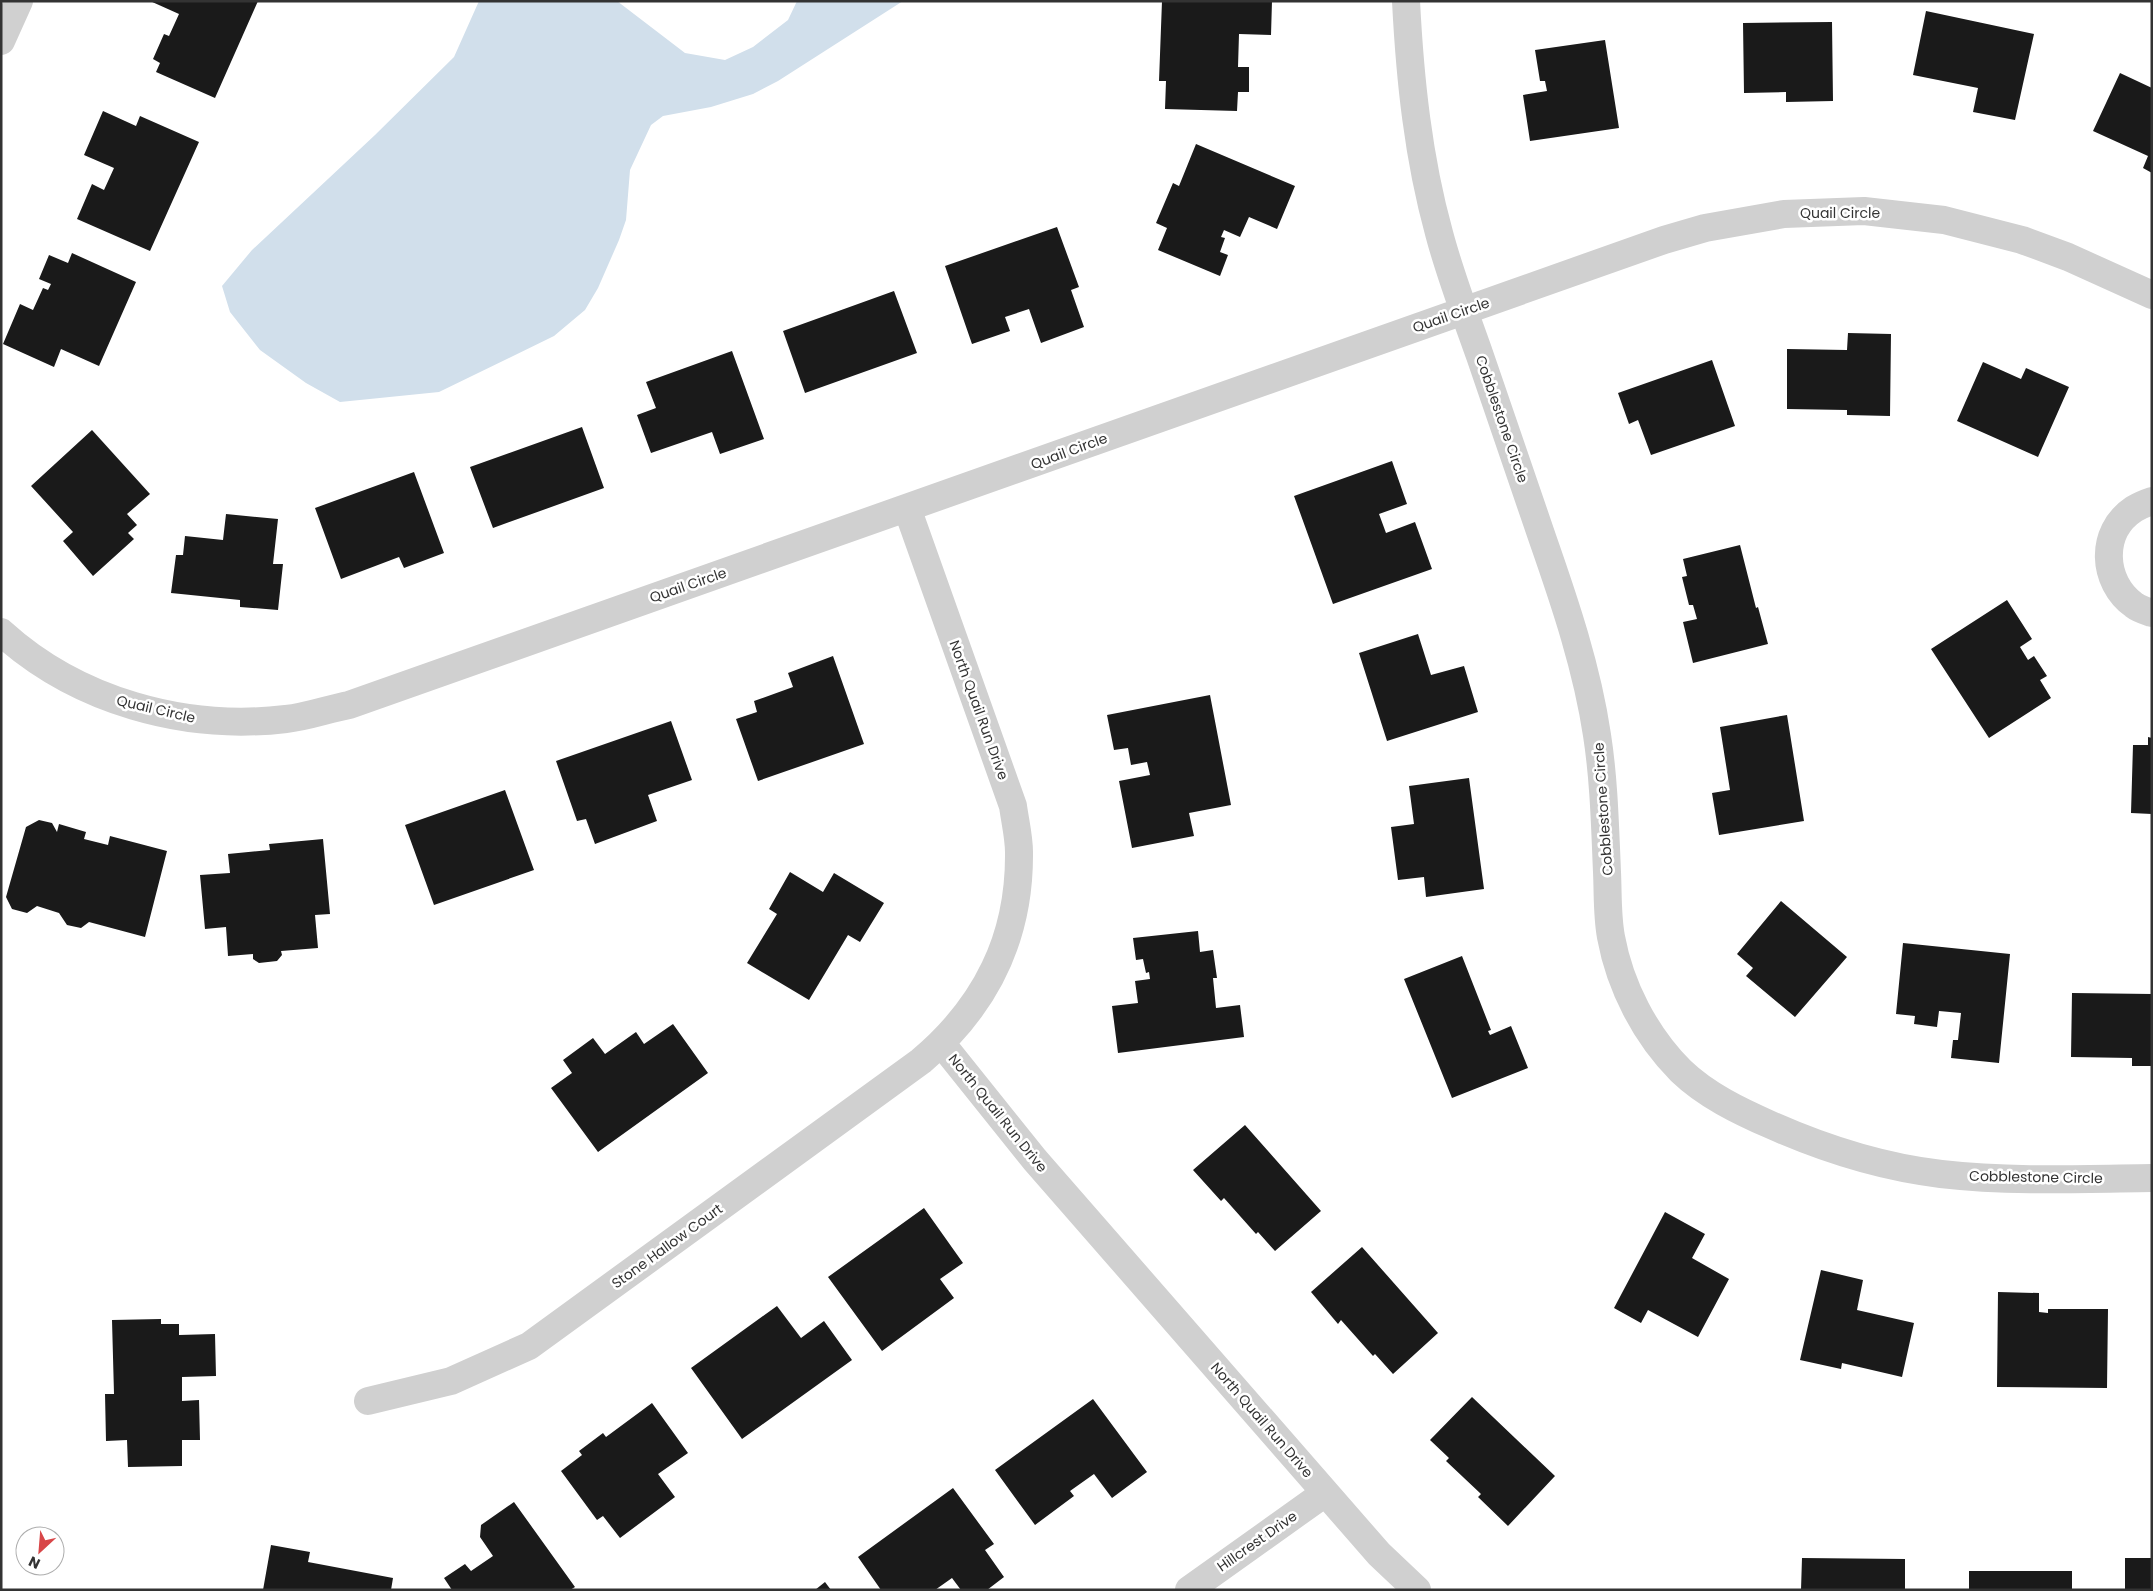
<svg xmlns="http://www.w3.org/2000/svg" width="2153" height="1591" viewBox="0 0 2153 1591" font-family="Poppins,sans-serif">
<rect width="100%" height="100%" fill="#fff"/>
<path fill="#d1dfeb" d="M479 1H617L685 53 725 60 753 47 788 20 797 1H903L778 81 753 94 711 107 663 116 651 125 630 170 626 220 619 240 598 288 585 310 554 336 439 392 340 402 306 383 260 350 230 312 222 286 252 250 375 135 454 57Z"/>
<path fill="#1a1a1a" d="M150 1H258L215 98 156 72 160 63 153 59 164 34 169 36 179 14Z
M1162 1H1272L1271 35 1239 34 1238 67H1249V92H1238L1237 111 1165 109 1166 81H1159Z
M1926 11 2034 34 2015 120 1973 112 1978 88 1913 75Z
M1832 22 1833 101 1786 102V92L1744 93 1743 23Z
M1605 40 1619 128 1530 141 1523 95 1547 91 1545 81H1540L1535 50Z
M2120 73 2152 88V173L2143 168 2148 156 2093 131Z
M103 111 136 126 140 116 199 142 150 251 77 219 92 184 104 190 114 168 84 155Z
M1196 144 1295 186 1277 229 1249 217 1240 237 1224 230 1221 237 1225 238 1220 252 1228 255 1220 276 1158 250 1167 228 1156 223 1173 183 1179 186Z
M1057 227 1079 287 1071 290 1084 327 1041 343 1029 309 1005 317 1010 331 972 344 945 266Z
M72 253 136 282 99 366 61 349 54 367 3 344 20 304 33 310 43 288 48 290 51 284 39 279 49 255 68 263Z
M894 291 917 353 805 393 783 331Z
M1848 333 1891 334 1890 416 1847 415V410L1787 409V349L1847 350Z
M732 351 764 439 720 454 712 432 651 453 637 415 656 408 646 382Z
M1712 360 1735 426 1651 455 1638 420 1629 424 1618 393Z
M1983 362 2021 379 2026 368 2069 387 2038 457 1957 421Z
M582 427 604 488 493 528 470 467Z
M92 430 150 494 127 514 137 525 128 533 134 539 93 576 63 541 73 532 31 486Z
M1392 461 1407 504 1379 514 1386 533 1415 522 1432 569 1333 604 1294 496Z
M414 472 444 553 404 568 399 557 341 579 315 508Z
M226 514 278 519 273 564H283L278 610 240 607V600L171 593 176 555H183L185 536 223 540Z
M1740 545 1756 608 1758 607 1768 644 1693 663 1683 622 1697 619 1693 605H1689L1682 577 1687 576 1683 559Z
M2007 600 2032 639 2020 647 2028 660 2034 656 2047 676 2040 680 2051 698 1989 738 1931 649Z
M1418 634 1431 675 1464 666 1478 712 1387 741 1359 653Z
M833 656 864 744 758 781 736 719 757 712 754 701 793 687 788 673Z
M1210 695 1231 805 1189 813 1194 836 1132 848 1119 781 1150 775 1147 762 1131 765 1128 748 1114 750 1107 715Z
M1787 715 1804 821 1719 835 1712 793 1730 790 1720 727Z
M671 721 692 780 648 795 657 821 595 844 586 819 577 821 556 761Z
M2148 737 2152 738V814L2131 813 2133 745H2148Z
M1469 778 1484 889 1426 897 1424 877 1398 880 1391 827 1414 824 1409 786Z
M505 790 534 870 434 905 405 825Z
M39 820 52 823 57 832 59 824 86 832 84 839 108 845 110 836 167 851 145 937 89 922 81 928 67 925 59 913 37 906 27 913 12 909 6 897 26 827Z
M323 839 330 914 315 915 318 948 281 951 282 955 277 961 259 963 253 959V954L228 956 226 927 205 929 200 875 230 873 228 854 270 850 269 844Z
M790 872 823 892 834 873 884 903 860 942 848 935 809 1000 747 963 777 914 769 909Z
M1781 901 1847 957 1795 1017 1746 976 1753 968 1737 954Z
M1198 931 1200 952 1213 950 1217 978H1213L1216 1008 1240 1005 1244 1037 1118 1053 1112 1006 1138 1003 1135 981 1150 979 1149 972 1146 973 1143 959 1136 960 1133 938Z
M1903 943 2010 954 1999 1063 1951 1058 1953 1040H1958L1961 1013 1939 1011 1937 1027 1914 1024 1915 1016 1896 1014Z
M1462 956 1491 1030 1488 1031 1490 1035 1511 1026 1528 1068 1452 1098 1404 979Z
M2072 993 2152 994V1066H2132V1058L2071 1057Z
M673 1024 708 1073 598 1152 551 1088 572 1073 563 1060 593 1038 605 1054 636 1032 644 1044Z
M1245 1125 1321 1211 1275 1251 1258 1232 1256 1234 1224 1198 1221 1201 1193 1170Z
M924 1208 963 1263 940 1279 954 1298 882 1351 828 1277Z
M1665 1212 1705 1234 1692 1258 1729 1279 1698 1337 1648 1310 1641 1323 1614 1308Z
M1362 1247 1438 1333 1393 1374 1375 1354 1373 1356 1341 1320 1338 1324 1311 1292Z
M1821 1270 1863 1280 1857 1310 1914 1323 1902 1377 1842 1363 1841 1369 1800 1360Z
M1998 1292 2039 1293V1312L2048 1313V1309H2108L2107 1388 1997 1387Z
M777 1306 801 1338 824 1321 852 1360 742 1439 691 1368Z
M161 1319V1324H179V1335L215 1334 216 1376 182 1377V1401L199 1400 200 1440H182V1466L128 1467 127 1440 106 1441 105 1394H114L112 1320Z
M1472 1397 1555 1476 1508 1526 1478 1497 1481 1494 1446 1461 1449 1458 1430 1440Z
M1093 1399 1147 1472 1112 1498 1094 1474 1070 1491 1074 1496 1035 1525 995 1470Z
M652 1403 688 1453 658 1474 675 1497 620 1538 603 1516 597 1520 561 1471 582 1455 579 1451 603 1433 606 1437Z
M953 1488 994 1544 985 1550 1004 1577 987 1590H961L952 1578 935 1590H881L858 1557Z
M514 1502 575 1587 570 1590H452L444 1578 465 1564 471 1571 493 1556 480 1537 481 1525Z
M271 1545 310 1552 308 1562 393 1578 391 1590H263Z
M1802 1558 1905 1559V1590H1801Z
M2125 1558H2152V1590H2125Z
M1969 1571H2072V1590H1969Z
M825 1582 831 1590H815Z"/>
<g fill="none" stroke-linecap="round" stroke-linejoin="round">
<path stroke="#d0d0d0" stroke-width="28" d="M1406 1C1410 79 1418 157 1439 233 1450 275 1466 316 1480 356 1501 417 1522 479 1543 540 1565 603 1587 668 1597 735 1604 780 1605 826 1607 872 1608 893 1607 916 1611 937 1620 986 1645 1035 1681 1071 1706 1095 1739 1111 1771 1125 1825 1149 1882 1167 1941 1174 2011 1182 2082 1179 2152 1178
M1 41 19 1
M2152 501C2146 503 2139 506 2134 509 2099 532 2102 582 2134 605 2139 609 2146 611 2152 613
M1 632C77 701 184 731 286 719 307 717 328 709 349 705L1664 240 1705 228 1784 214 1864 211 1944 220 2022 240 2068 257 2152 295
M942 1044 1035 1160 1379 1554 1417 1590
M368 1401 451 1381 529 1346 921 1061C986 1006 1020 938 1019 852 1019 837 1015 821 1013 806L907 508
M1189 1590 1325 1493"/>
</g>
<g text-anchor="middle" stroke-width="5" stroke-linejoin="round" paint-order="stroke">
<g font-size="14" fill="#333" stroke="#fff">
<text x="1840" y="218">Quail Circle</text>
<text transform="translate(1451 315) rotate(-19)" y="5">Quail Circle</text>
<text transform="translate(1502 419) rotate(71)" y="5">Cobblestone Circle</text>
<text transform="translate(1069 451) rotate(-20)" y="5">Quail Circle</text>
<text transform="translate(688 585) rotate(-19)" y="5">Quail Circle</text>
<text transform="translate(156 709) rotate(13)" y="5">Quail Circle</text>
<text transform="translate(979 710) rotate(70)" y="5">North Quail Run Drive</text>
<text transform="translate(1603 809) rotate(-94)" y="5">Cobblestone Circle</text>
<text transform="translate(998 1113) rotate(51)" y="5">North Quail Run Drive</text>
<text transform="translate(2036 1177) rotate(1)" y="5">Cobblestone Circle</text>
<text transform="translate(667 1246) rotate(-36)" y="5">Stone Hallow Court</text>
<text transform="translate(1262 1420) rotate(49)" y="5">North Quail Run Drive</text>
<text transform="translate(1257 1541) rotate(-35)" y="5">Hillcrest Drive</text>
</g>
</g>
<rect width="2153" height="1591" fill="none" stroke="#333333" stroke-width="5"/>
<g transform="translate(40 1551) rotate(206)"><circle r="24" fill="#ffffff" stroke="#adadad"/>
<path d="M0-4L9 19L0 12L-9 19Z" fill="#d84648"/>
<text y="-8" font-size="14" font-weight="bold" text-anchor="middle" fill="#333333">N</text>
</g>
</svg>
